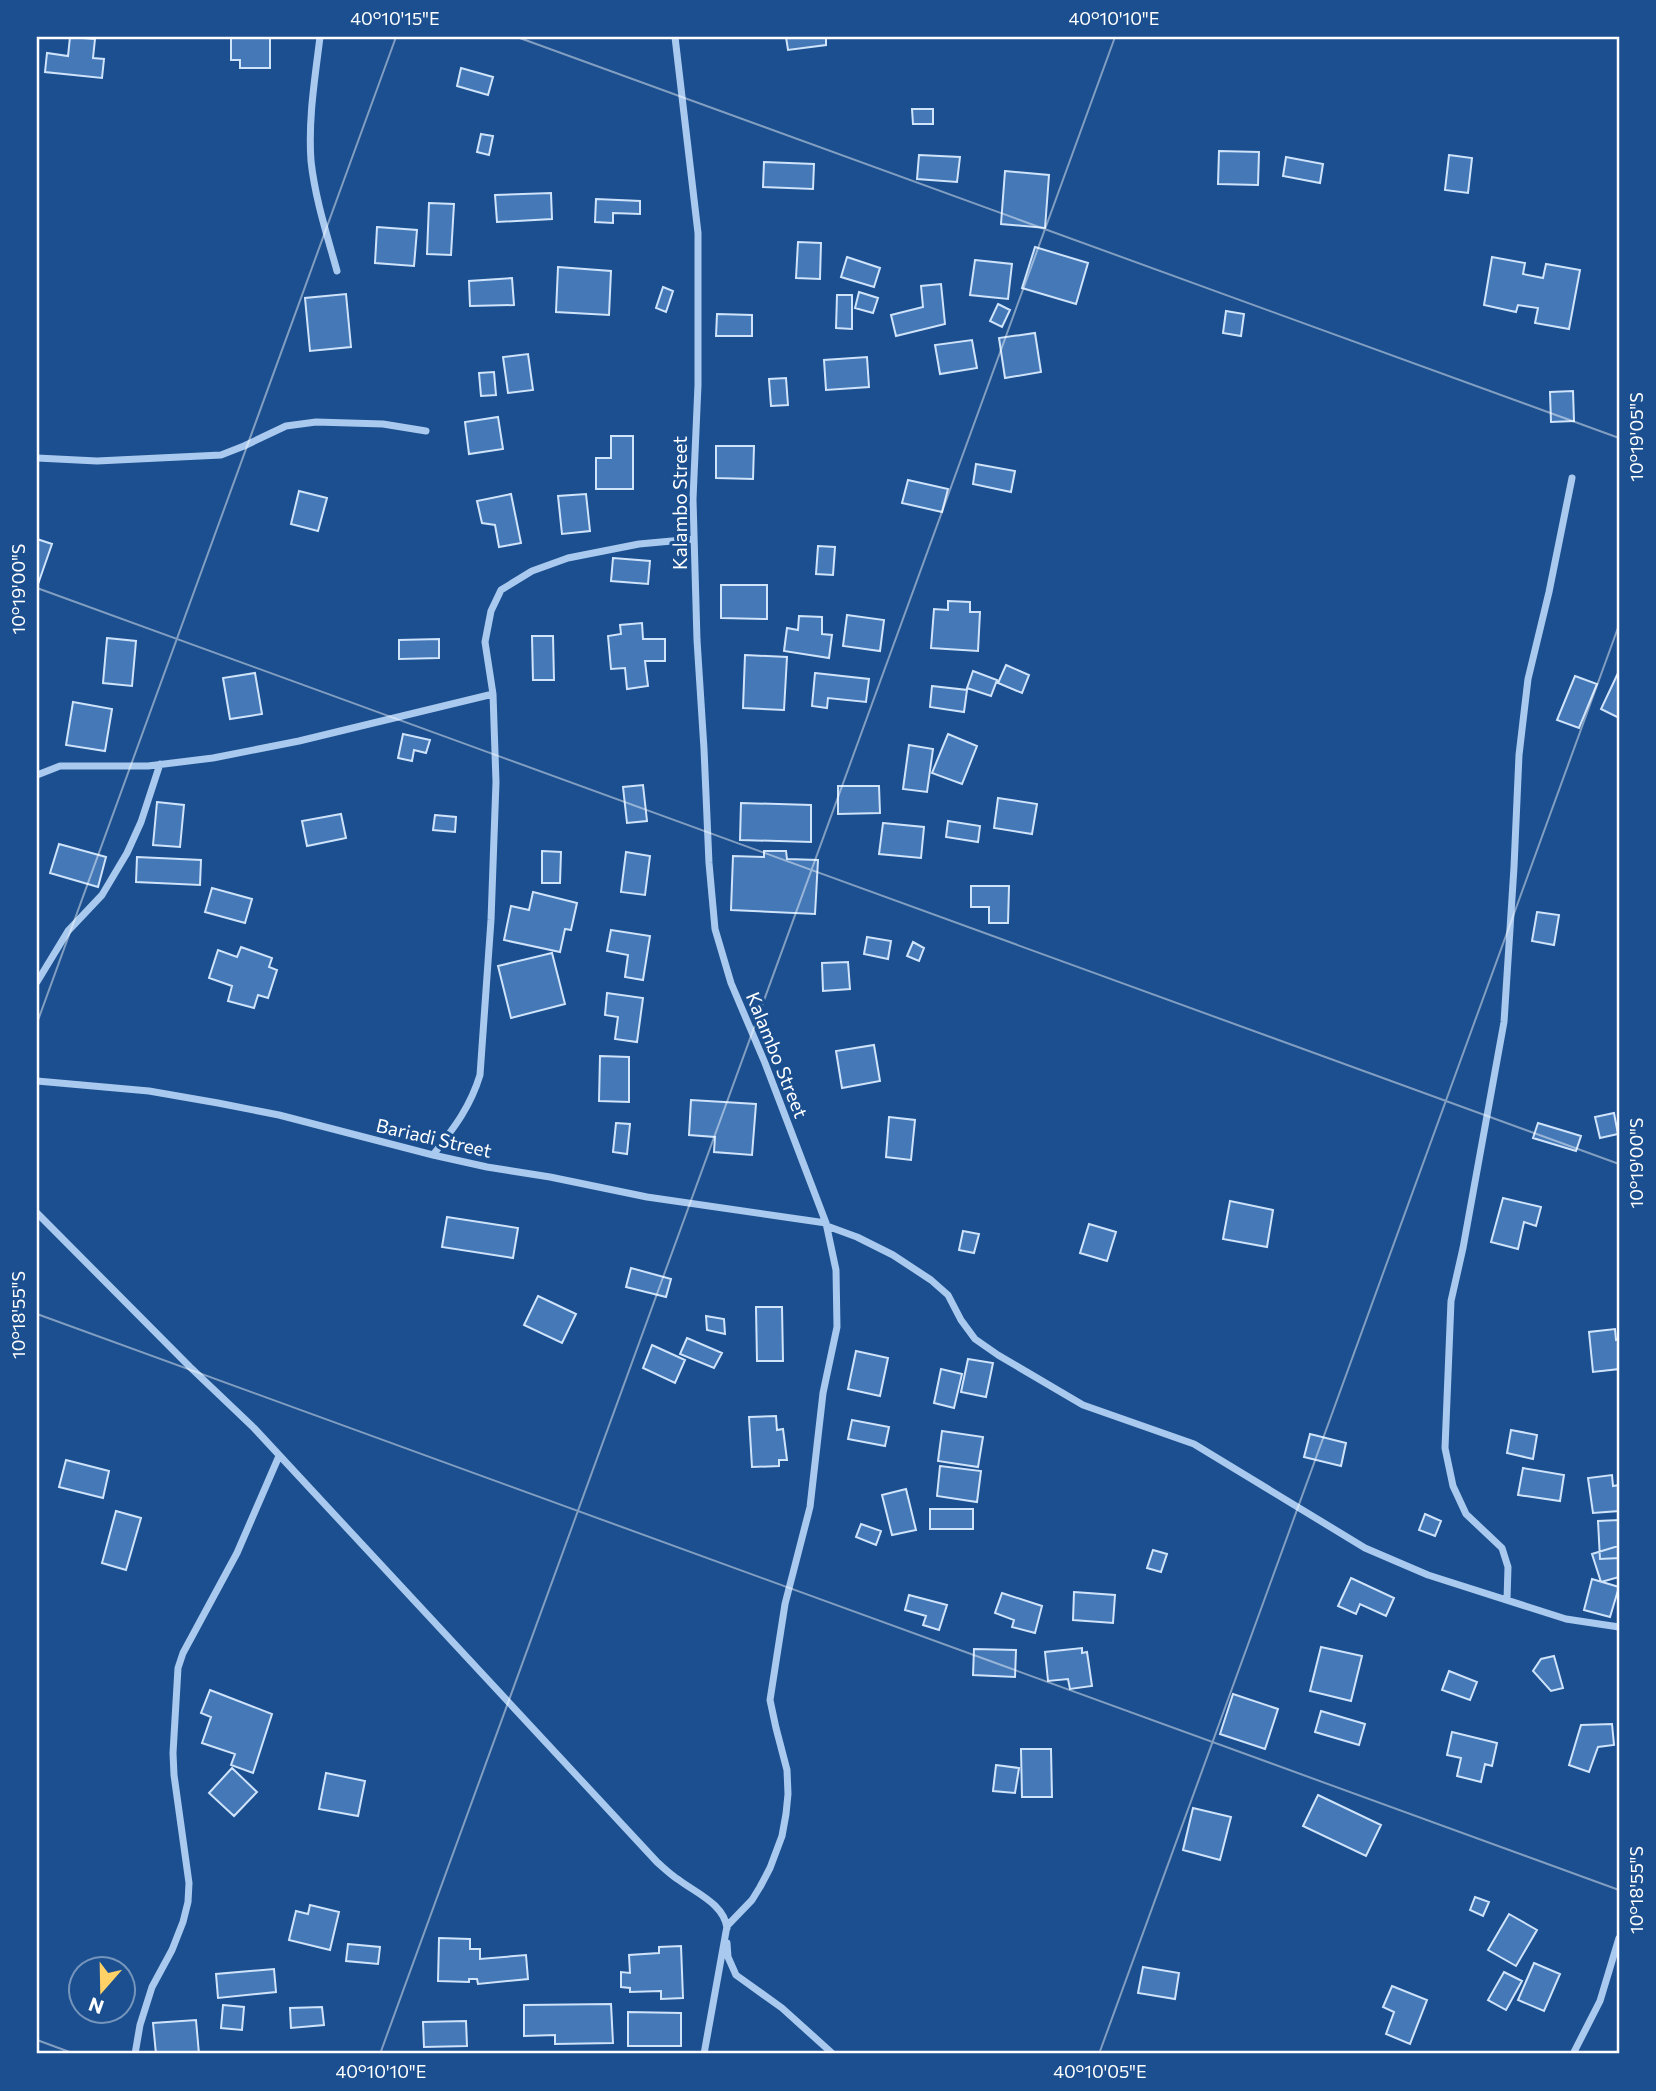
<svg xmlns="http://www.w3.org/2000/svg" width="1656" height="2091" viewBox="0 0 1656 2091" font-family="Commissioner,sans-serif">
<rect width="100%" height="100%" fill="#1b4f8f"/>
<path fill="#4478b7" stroke="#cfe3fa" stroke-width="2" d="M70 37 95 39 93 58 104 59 102 78 45 72 47 53 68 56Z
M231 37H270V68H240V60H231Z
M786 37H826V45L788 50Z
M461 68 493 77 488 95 457 86Z
M912 109H933V124H913Z
M481 134 493 136 489 155 477 152Z
M1219 151 1259 152 1258 185 1218 184Z
M919 155 960 157 957 182 917 179Z
M1449 155 1472 158 1468 193 1445 190Z
M1286 157 1323 164 1320 183 1283 176Z
M764 162 814 164 813 189 763 187Z
M1005 171 1049 175 1045 228 1001 224Z
M551 193 552 219 497 222 495 195Z
M596 199 640 201V214L613 213V223L595 222Z
M429 203 454 204 451 255 427 254Z
M377 227 417 230 414 266 375 263Z
M798 242 821 243 820 279 796 278Z
M1035 247 1088 263 1076 304 1022 288Z
M847 257 880 268 874 287 841 277Z
M1492 257 1525 263 1523 274 1543 278 1546 264 1580 270 1569 329 1535 323 1538 308 1518 305 1516 312 1484 305Z
M975 260 1012 264 1008 299 970 295Z
M558 267 611 271 609 315 556 312Z
M512 278 514 305 470 306 469 281Z
M941 284 945 324 896 336 891 315 923 307 921 286Z
M663 287 673 291 666 312 656 308Z
M859 292 878 298 873 313 855 308Z
M346 294 351 347 310 351 305 298Z
M837 295H852V329L836 328Z
M998 304 1010 310 1002 327 990 321Z
M1226 311 1244 314 1241 336 1223 333Z
M717 314 752 315V336H716Z
M1035 333 1041 372 1005 378 999 338Z
M972 340 977 368 940 374 935 345Z
M528 354 533 390 508 393 503 357Z
M867 357 869 387 826 390 824 360Z
M494 372 496 395 481 396 479 373Z
M786 378 788 405 771 406 769 379Z
M1573 391 1574 421 1551 422 1550 392Z
M498 417 503 449 469 454 465 422Z
M611 436H633V489H596V458H611Z
M716 446H754L753 479 716 478Z
M976 464 1015 471 1011 492 973 484Z
M908 480 948 489 942 512 902 503Z
M299 491 327 498 318 531 291 524Z
M511 494 521 543 499 547 495 525 482 523 477 501Z
M586 494 590 531 562 534 558 496Z
M37 539 52 544 37 587Z
M818 546 835 547 833 575 816 574Z
M613 558 650 561 648 584 611 581Z
M721 585H767V619L721 618Z
M948 601 970 602V612H980L978 651 931 648 934 609 948 610Z
M847 615 884 620 880 651 843 646Z
M799 616 822 617V634L832 635 829 658 784 651 787 628 798 630Z
M642 623 643 639H665V661H645L648 686 627 689 625 668 611 669 608 636 621 634 620 625Z
M532 636H553L554 680H533Z
M107 638 136 641 132 686 103 683Z
M439 639V658L399 659V640Z
M745 655 787 657 784 710 743 708Z
M1006 665 1029 675 1022 693 998 683Z
M973 671 997 680 991 696 967 688Z
M1619 671V718L1601 709Z
M255 673 262 714 230 719 223 678Z
M815 673 869 679 866 702 828 698 827 708 812 706Z
M1575 676 1597 684 1579 728 1557 720Z
M932 686 967 690 964 712 930 707Z
M73 702 112 709 105 751 66 745Z
M403 734 430 740 426 753 414 750 412 761 398 758Z
M948 734 977 746 962 784 932 773Z
M909 745 933 749 927 792 903 789Z
M643 785 647 821 627 823 623 787Z
M838 786H879L880 813 838 814Z
M998 798 1037 804 1032 834 994 828Z
M157 802 184 805 180 847 153 845Z
M741 803 811 805V842L740 840Z
M341 814 346 838 307 846 302 821Z
M435 815 456 817 455 832 433 830Z
M948 821 980 826 978 842 946 837Z
M883 823 924 827 921 858 879 854Z
M59 844 106 857 98 887 50 873Z
M542 851 561 852 560 883H542Z
M764 851H786L787 859 818 860 815 914 731 910 733 856 764 857Z
M626 852 650 856 645 895 621 892Z
M137 857 201 860 200 885 136 882Z
M971 886H1009L1008 923H989V907H971Z
M212 888 252 899 245 923 205 912Z
M533 892 577 903 571 930 565 929 560 952 504 940 511 906 529 910Z
M1537 912 1559 915 1554 945 1532 941Z
M611 930 650 936 643 980 625 977 628 955 607 951Z
M867 937 891 941 888 959 864 954Z
M913 942 924 948 919 961 907 956Z
M241 947 272 958 269 967 277 970 268 998 258 995 254 1008 228 1001 232 986 209 978 218 950 237 957Z
M552 953 565 1004 511 1018 498 966Z
M848 962 850 989 823 991 822 963Z
M607 993 643 998 637 1042 615 1039 618 1017 605 1015Z
M874 1045 880 1081 842 1088 836 1051Z
M600 1056 629 1057V1102L599 1101Z
M691 1100 756 1104 752 1155 714 1152 715 1137 689 1135Z
M1614 1113 1618 1134 1600 1138 1595 1117Z
M889 1117 915 1120 911 1160 886 1157Z
M616 1123 630 1124 627 1154 613 1152Z
M1538 1123 1581 1136 1576 1151 1533 1138Z
M1503 1198 1541 1207 1536 1226 1524 1222 1518 1249 1491 1242Z
M1230 1201 1273 1210 1267 1247 1223 1239Z
M447 1217 518 1228 513 1258 442 1247Z
M1089 1224 1116 1232 1107 1261 1080 1253Z
M963 1231 979 1234 974 1253 959 1250Z
M631 1268 671 1279 666 1297 626 1287Z
M538 1296 576 1314 562 1343 524 1325Z
M756 1307H782L783 1361H757Z
M706 1316 724 1319 725 1334 707 1330Z
M1615 1329 1616 1340 1619 1339V1369L1593 1372 1589 1332Z
M687 1338 722 1353 714 1368 680 1354Z
M652 1345 685 1360 675 1383 643 1368Z
M856 1351 888 1358 880 1396 848 1389Z
M968 1359 993 1363 986 1397 961 1392Z
M941 1369 962 1374 954 1408 934 1403Z
M776 1416 777 1430 783 1429 787 1460H779V1466L752 1467 749 1417Z
M852 1420 889 1427 885 1446 848 1439Z
M1511 1430 1537 1435 1533 1459 1507 1453Z
M942 1431 983 1437 978 1467 938 1461Z
M1310 1434 1346 1443 1341 1466 1304 1457Z
M66 1460 109 1471 103 1498 59 1487Z
M940 1466 981 1471 977 1502 937 1496Z
M1523 1468 1564 1475 1560 1501 1518 1495Z
M1612 1475 1613 1486 1619 1485V1511L1593 1513 1588 1478Z
M906 1489 916 1530 892 1535 882 1495Z
M930 1509H973V1529H930Z
M116 1511 141 1518 126 1570 102 1563Z
M1425 1514 1441 1521 1435 1536 1419 1530Z
M1619 1520V1558L1600 1559 1598 1521Z
M861 1524 881 1531 876 1545 856 1537Z
M1618 1546 1619 1577 1601 1582 1592 1554Z
M1153 1550 1167 1554 1161 1572 1147 1568Z
M1351 1578 1394 1598 1386 1616 1360 1604 1356 1614 1338 1606Z
M1592 1579 1619 1587 1610 1617 1584 1610Z
M1074 1592 1115 1595 1113 1623 1073 1620Z
M1002 1593 1042 1606 1035 1633 1012 1627 1014 1620 995 1613Z
M909 1595 947 1605 939 1630 923 1625 926 1616 905 1610Z
M1321 1647 1362 1656 1351 1701 1310 1691Z
M1082 1648V1653L1087 1652 1092 1686 1070 1689 1068 1679 1048 1681 1045 1652Z
M974 1649 1016 1650 1015 1677 973 1675Z
M1554 1656 1563 1688 1551 1691 1533 1671 1541 1659Z
M1449 1671 1477 1682 1470 1700 1442 1690Z
M210 1690 272 1714 253 1773 231 1765 235 1754 202 1743 211 1717 201 1713Z
M1233 1694 1278 1709 1265 1749 1220 1734Z
M1321 1711 1365 1724 1359 1745 1315 1732Z
M1612 1724 1614 1745 1598 1747 1589 1772 1569 1765 1581 1725Z
M1452 1732 1497 1743 1492 1766 1485 1764 1481 1782 1457 1776 1461 1758 1447 1755Z
M1021 1749H1051L1052 1797H1022Z
M996 1765 1019 1768 1015 1793 993 1791Z
M232 1768 257 1792 234 1816 209 1793Z
M326 1773 365 1781 358 1816 319 1809Z
M1318 1795 1381 1825 1366 1856 1303 1826Z
M1193 1808 1231 1817 1220 1860 1183 1850Z
M1475 1897 1489 1902 1483 1916 1470 1910Z
M310 1905 339 1912 330 1950 289 1940 296 1911 308 1914Z
M1509 1914 1537 1930 1516 1966 1488 1950Z
M439 1938 470 1939V1949H480V1959L526 1955 528 1979 478 1984 477 1979H469V1982L438 1981Z
M348 1944 380 1947 378 1964 346 1961Z
M681 1946 683 1998 661 1999V1991L630 1992V1988L621 1987V1972L630 1973 629 1955 659 1953V1947Z
M1534 1963 1560 1974 1544 2011 1518 2000Z
M1143 1967 1179 1973 1175 1999 1138 1993Z
M274 1969 276 1992 218 1998 216 1974Z
M1504 1972 1522 1981 1506 2010 1488 2000Z
M1392 1986 1427 2000 1410 2044 1386 2034 1394 2012 1383 2007Z
M611 2004 613 2043 555 2044V2035L524 2036V2005Z
M223 2005 244 2007 242 2030 221 2028Z
M322 2007 324 2025 291 2028 290 2008Z
M628 2012 681 2013V2046H628Z
M196 2020 199 2054H156L153 2023Z
M466 2021 467 2046 424 2047 423 2022Z"/>
<g fill="none" stroke-linecap="round" stroke-linejoin="round">
<path stroke="#a9c9ee" stroke-width="7" d="M320 37C315 78 308 119 311 161 315 198 327 235 337 271
M675 37 698 233V385L693 499 697 640 704 749 709 863 715 929 731 983 765 1063 826 1223 836 1270 837 1327 823 1393 810 1507 785 1604 770 1700 776 1728 787 1770 788 1794 786 1814 782 1836 770 1868 760 1887 752 1900 727 1926 704 2054
M37 458 97 461 221 455 244 446 286 426 316 422 383 424 426 431
M37 775 60 766H148L213 758 299 741 493 694
M37 982 68 931 102 895 127 853 141 822 160 764
M37 1081 149 1091 218 1103 279 1115 433 1155 487 1167 550 1177 647 1197 826 1223
M433 1155C453 1129 470 1108 480 1075L491 920 496 782 493 694 485 642 491 611 501 590 532 571 568 558 639 544 694 539
M37 1213 190 1367 254 1428 657 1862C664 1868 671 1875 679 1880 696 1893 724 1904 727 1928
M827 1226 857 1237 893 1255 931 1280 948 1295 961 1320 975 1339 998 1355 1083 1405 1194 1444 1365 1548 1428 1575 1566 1619 1619 1627
M1507 1600 1508 1567 1502 1548 1466 1514 1453 1486 1445 1448 1451 1301 1463 1248 1504 1022 1514 867 1519 755 1528 679 1549 592 1572 478
M727 1943 728 1957 736 1975 782 2008 833 2054
M135 2054 140 2025 152 1987 172 1950 183 1922 188 1902 189 1883 174 1775 173 1753 178 1668 183 1653 237 1553 279 1456
M1573 2054 1600 2001 1619 1938"/>
</g>
<path fill="none" stroke="#fff" stroke-width="2" stroke-opacity="0.45" d="M517 37 1619 438M37 588 1619 1164M37 1023 396 37M37 1314 1619 1890M37 2040 75 2054M380 2054 1115 37M1099 2054 1619 625"/>
<g text-anchor="middle" stroke-width="6" stroke-linejoin="round" paint-order="stroke">
<g font-size="19" fill="#fff" stroke="#1b4f8f">
<text transform="translate(680 503) rotate(-90)" y="7">Kalambo Street</text>
<text transform="translate(777 1055) rotate(68)" y="7">Kalambo Street</text>
<text transform="translate(434 1138) rotate(13)" y="7">Bariadi Street</text>
</g>
</g>
<rect width="1656" height="2091" fill="none" stroke="#1b4f8f" stroke-width="77"/>
<g transform="translate(102 1990) rotate(200)"><circle r="33" fill="#1b4f8f" stroke="#7695bc" stroke-width="2"/>
<path d="M0-5L12 26L0 18L-12 26Z" fill="#ffd166"/>
<text y="-10" font-size="19" font-weight="bold" text-anchor="middle" fill="#ffffff">N</text>
</g>
<rect x="38" y="38" width="1580" height="2014" fill="none" stroke="#fff" stroke-width="2.5"/>
<g font-size="18" text-anchor="middle" fill="#fff">
<text x="395" y="25">40°10'15"E</text>
<text x="1114" y="25">40°10'10"E</text>
<text transform="translate(1637 437) rotate(-90)" y="6">10°19'05"S</text>
<text transform="translate(19 589) rotate(-90)" y="6">10°19'00"S</text>
<text transform="translate(1637 1163) rotate(-90)" y="6">10°19'00"S</text>
<text transform="translate(19 1315) rotate(-90)" y="6">10°18'55"S</text>
<text transform="translate(1637 1890) rotate(-90)" y="6">10°18'55"S</text>
<text x="381" y="2078">40°10'10"E</text>
<text x="1100" y="2078">40°10'05"E</text>
</g>
</svg>
